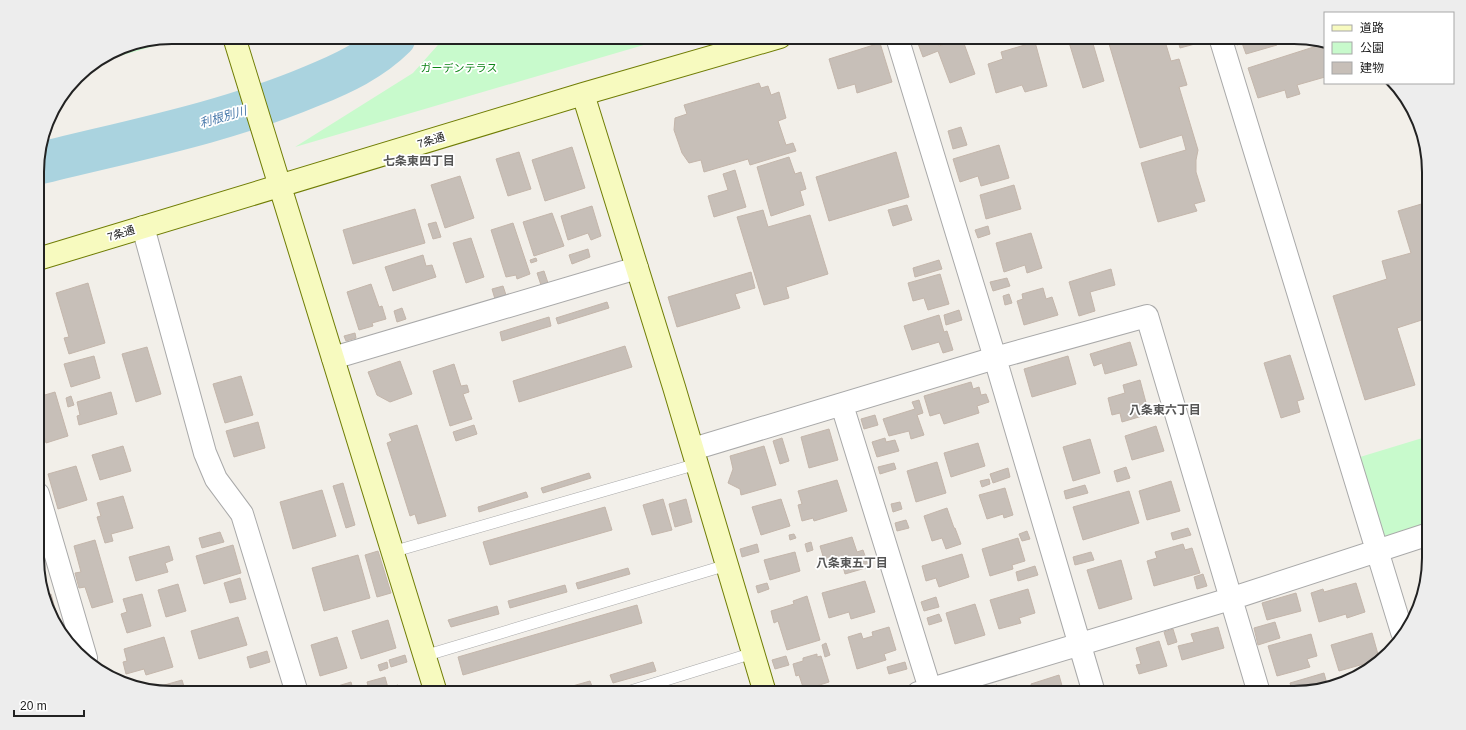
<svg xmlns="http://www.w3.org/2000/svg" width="1466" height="730" viewBox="0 0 1466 730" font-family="Arial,'Noto Sans JP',sans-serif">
<rect width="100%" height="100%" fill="#f2efe9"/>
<path fill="#c8facc" d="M172 37H185L96 63 121 47Z
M445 37H671L295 147 413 73Z
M1429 436V525L1391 539 1383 535 1360 457Z"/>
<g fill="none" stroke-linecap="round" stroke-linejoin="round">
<path stroke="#aad3df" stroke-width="42" d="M37 164C129 141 224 123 312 86 342 74 372 60 395 37"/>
</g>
<path fill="#c7bfb8" stroke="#c4b6ab" d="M920 37H936L939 46 962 38 975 74 950 83 938 51 923 57 916 38Z
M1076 37H1091L1104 81 1083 88 1068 39Z
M1107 37H1168L1164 38 1171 61 1179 59 1187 85 1179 87 1198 150 1196 160V172L1205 201 1194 204 1197 211 1158 222 1141 163 1186 150 1182 135 1140 148Z
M1177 37H1204L1206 41 1180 48Z
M1235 37H1275L1277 45 1246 54 1242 43 1237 45Z
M1035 42 1047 86 1025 92 1022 85 996 93 988 64 1003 59 1001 52Z
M880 43 892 82 857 93 855 84 838 89 829 59Z
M1323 44H1325V77L1297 85 1300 94 1287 98 1285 90 1258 98 1248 68Z
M759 83 761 88 768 86 771 95 779 92 786 118 778 121 786 145 793 143 796 151 750 165 748 159 704 172 701 160 689 163 682 153 674 130 675 118 687 114 684 105Z
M961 127 967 145 953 149 948 131Z
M999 145 1009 178 981 186 978 176 960 182 953 159Z
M572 147 585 188 545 201 532 160Z
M519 152 531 189 508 196 496 159Z
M896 152 909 197 829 221 816 177Z
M789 157 795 174 801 172 806 189 800 191 804 205 771 216 757 167Z
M735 170 746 207 714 217 708 196 728 190 723 174Z
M460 176 474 218 445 228 431 185Z
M1014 185 1021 209 986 219 980 195Z
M1428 202V318L1397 328 1415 385 1365 400 1333 296 1387 279 1382 261 1411 253 1398 211Z
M907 205 912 220 893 226 888 210Z
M592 206 601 236 591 240 588 233 568 240 561 216Z
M415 209 425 243 353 264 343 230Z
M763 210 768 227 810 215 828 274 786 287 789 298 764 305 737 217Z
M552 213 564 246 534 256 523 222Z
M436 222 441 237 433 239 428 224Z
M513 223 530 274 517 279 516 275 506 277 491 230Z
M988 226 990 234 978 238 975 230Z
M1031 233 1042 268 1027 273 1025 265 1004 272 996 243Z
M471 238 484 277 466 283 453 243Z
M588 249 590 257 572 264 569 255Z
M423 255 426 266 432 265 436 277 393 291 385 267Z
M536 258 537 261 531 263 530 260Z
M939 260 942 269 915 277 913 268Z
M1111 269 1115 285 1090 292 1095 311 1079 316 1069 282Z
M544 271 548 283 541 285 537 273Z
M751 272 755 288 735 294 740 308 677 327 668 297Z
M940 274 949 304 928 310 924 298 913 301 908 283Z
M1007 278 1010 286 993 291 990 282Z
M88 283 105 343 69 354 64 338 69 337 56 293Z
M371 284 379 307 382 306 386 319 372 323 373 326 359 330 347 292Z
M503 286 506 295 495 299 492 289Z
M1043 288 1046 299 1052 297 1058 315 1024 325 1017 301 1023 299 1022 294Z
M1009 294 1012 303 1005 305 1003 296Z
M607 302 609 308 558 324 556 318Z
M402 308 406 319 397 322 394 311Z
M959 310 962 320 946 325 944 315Z
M939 315 944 332 947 331 953 350 943 353 939 342 912 350 904 326Z
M549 317 551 326 502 341 500 332Z
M355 333 356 338 346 341 344 336Z
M1130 342 1137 365 1105 374 1102 363 1094 366 1090 354Z
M625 346 632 367 519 402 513 381Z
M147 347 161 394 136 402 122 354Z
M1290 355 1304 399 1297 401 1300 412 1281 418 1264 363Z
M94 356 100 378 71 387 64 364Z
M1068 356 1076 384 1032 397 1024 369Z
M400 361 412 394 390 402 377 395 368 372Z
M454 364 461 386 467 385 469 392 463 394 472 419 450 426 433 371Z
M241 376 253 415 225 423 213 384Z
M1140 380 1149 414 1122 422 1120 413 1112 415 1108 398 1125 393 1123 385Z
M971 382 973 389 979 387 981 395 986 394 989 402 977 406 979 413 944 424 940 413 930 416 924 396Z
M55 392 68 436 46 443 38 414V397Z
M111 392 117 414 79 425 77 416 80 415 77 402Z
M71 396 74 405 68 407 66 398Z
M919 400 923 413 917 415 924 435 911 439 909 431 889 436 883 419 915 409 912 402Z
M875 415 878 425 864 429 861 419Z
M258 422 265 448 234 457 226 431Z
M417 425 446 516 418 524 415 514 410 516 387 443 392 441 389 434Z
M474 425 477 434 456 441 453 432Z
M1156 426 1164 451 1132 460 1125 436Z
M829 429 838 460 809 468 801 437Z
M782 438 789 461 780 464 773 441Z
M885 438 886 442 895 440 899 451 877 457 872 442Z
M1090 439 1100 473 1073 481 1063 447Z
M978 443 985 466 951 477 944 453Z
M123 446 131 471 100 480 92 455Z
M764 446 776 485 741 495 740 489 728 483 733 469 730 456Z
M937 462 946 493 916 502 907 471Z
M894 463 896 469 880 474 878 467Z
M76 466 87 500 58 509 48 474Z
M1126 467 1130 478 1117 482 1114 471Z
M1008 468 1010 477 993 483 990 474Z
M589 473 591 478 543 493 541 488Z
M989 479 990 484 982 487 980 481Z
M837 480 847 511 814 521 813 518 802 521 798 505 802 504 798 491Z
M1171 481 1180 511 1147 520 1139 491Z
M343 483 355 525 346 528 333 486Z
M1085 485 1088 493 1066 499 1064 491Z
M1005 488 1013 515 1004 518 1003 514 987 519 979 495Z
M322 490 336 536 293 549 280 502Z
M1129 491 1139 523 1083 540 1073 507Z
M526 492 528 497 479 512 478 507Z
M123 496 133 528 111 534 113 541 105 543 97 517 101 516 97 503Z
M663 499 672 530 652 535 643 505Z
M686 499 692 522 675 527 669 504Z
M781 499 790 526 761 535 752 507Z
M900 502 902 509 893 512 891 504Z
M605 507 612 530 490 565 483 542Z
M947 508 954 528H955L961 544 946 549 942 538 932 541 924 516Z
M906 520 909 528 897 531 895 523Z
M1188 528 1191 535 1173 540 1171 533Z
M1027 531 1030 539 1022 541 1019 534Z
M220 532 224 542 202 548 199 538Z
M794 534 796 538 790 540 789 535Z
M852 537 857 552 863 550 869 567 845 574 841 559 825 563 820 546Z
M1018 538 1025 561 1012 565 1013 569 990 576 982 549Z
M95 540 113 602 92 608 85 587 79 588 75 573 81 572 74 546Z
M811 542 813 550 807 552 805 544Z
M757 544 759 552 742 557 740 549Z
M1183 544 1185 550 1192 548 1200 573 1154 586 1147 561 1157 558 1155 552Z
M233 545 241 573 204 584 196 556Z
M169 546 173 560 165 563 168 572 136 581 129 557Z
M378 551 391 593 377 597 365 555Z
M795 552 800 571 770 580 764 560Z
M1091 552 1094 560 1075 565 1073 557Z
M962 554 969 577 939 587 936 578 926 581 922 566Z
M358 555 370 598 324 611 312 568Z
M1121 560 1132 599 1099 609 1087 570Z
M1428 560 1426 572 1422 562Z
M1035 566 1038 575 1018 581 1016 572Z
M628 568 630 574 578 589 576 583Z
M1203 574 1207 586 1197 589 1194 577Z
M240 578 246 599 230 603 224 583Z
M44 581 47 590 45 591 41 582Z
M865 581 875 612 851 619 849 612 829 618 822 593Z
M767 583 769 589 758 593 756 586Z
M1356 583 1365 612 1347 618 1346 614 1319 622 1311 593 1323 589 1324 592Z
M178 584 186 611 166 617 158 590Z
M565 585 567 592 510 608 508 601Z
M1028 589 1035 613 1019 618 1021 623 999 629 990 600Z
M1296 593 1301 611 1267 620 1262 603Z
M51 594 58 619H56L46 595Z
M142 594 151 626 127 633 121 614 127 612 123 599Z
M807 596 820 640 787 650 778 621 774 623 771 611 794 604 793 601Z
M936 597 939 607 924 611 921 602Z
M975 604 985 635 955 644 946 613Z
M637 605 642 623 463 675 458 657Z
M497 606 499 614 451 627 448 620Z
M939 614 942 621 929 625 927 618Z
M238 617 247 645 199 659 191 631Z
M388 620 396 648 361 659 352 631Z
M1275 622 1280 638 1258 645 1254 628Z
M889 627 896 650 884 654 886 660 857 669 848 637 861 633 863 639 873 636 872 632Z
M1218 627 1224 648 1182 660 1178 646 1194 642 1191 634Z
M1173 629 1177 642 1168 645 1164 632Z
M1372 633 1379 658 1378 660 1339 671 1331 645Z
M1311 634 1317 656 1307 659 1310 667 1277 676 1268 646Z
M164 637 173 667 146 675 144 669 126 674 123 662 127 661 124 649Z
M337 637 347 668 320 676 311 645Z
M1159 641 1167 666 1139 674 1136 665 1141 664 1136 648Z
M826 643 830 655 825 657 822 645Z
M267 651 270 662 250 668 247 657Z
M817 654V657L821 656 829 682 804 690 799 675 796 676 793 664 803 661V658Z
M405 655 407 662 391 667 389 660Z
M786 656 789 665 775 669 772 660Z
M387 662 388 668 380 671 378 665Z
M653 662 656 671 613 683 610 675Z
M905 662 907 669 889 674 887 667Z
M1324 673 1327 684 1302 693H1293L1290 683Z
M1059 675 1064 693H1034L1031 684Z
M385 677 388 688 398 685 400 693H370L367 682Z
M182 680 186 693H172L154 689V688Z
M590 681 593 689 579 693H548Z
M351 682 354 693H329L328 689Z
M997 685 1000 693H972Z
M273 687 275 693H255V692Z"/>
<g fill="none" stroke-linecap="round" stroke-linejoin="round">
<defs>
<path id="lane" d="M392 552 697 464
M424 656 727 565
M624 693 753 653"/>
<path id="street" d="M897 37 995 358 1094 693
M1220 37 1402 632
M143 227 205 453 216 479 242 514 297 693
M333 358 637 268
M842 405 930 689
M693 449 995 358 1147 316 1259 693
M38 494 86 658
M918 693 1230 599 1429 534"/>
<path id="secondary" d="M234 37 436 693
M583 94 674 387 765 693
M38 259 583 94 780 37"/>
</defs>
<use href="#lane" stroke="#a9a9a9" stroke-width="12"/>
<use href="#street" stroke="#a9a9a9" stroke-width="24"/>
<use href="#secondary" stroke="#707d05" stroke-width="24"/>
<use href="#lane" stroke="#fff" stroke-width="11"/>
<use href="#street" stroke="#fff" stroke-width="22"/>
<use href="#secondary" stroke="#f7fabf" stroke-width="22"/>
</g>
<g text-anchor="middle" stroke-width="3.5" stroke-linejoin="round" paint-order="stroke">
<g font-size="11" fill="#0c8416" stroke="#fff">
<text x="459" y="72">ガーデンテラス</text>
</g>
<g font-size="11" fill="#222" stroke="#fff">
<text transform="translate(431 140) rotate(-17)" y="4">7条通</text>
<text transform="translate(121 233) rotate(-17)" y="4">7条通</text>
</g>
<g font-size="12" font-style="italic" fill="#4a7aab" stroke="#fff">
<text transform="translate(223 117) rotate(-16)" y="4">利根別川</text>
</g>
<g font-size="12" font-weight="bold" fill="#555" stroke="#fff">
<text x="419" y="165">七条東四丁目</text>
<text x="1165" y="414">八条東六丁目</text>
<text x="852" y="567">八条東五丁目</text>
</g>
</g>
<path d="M0 0H1466V730H0ZM172 44H1294A128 128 0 0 1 1422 172V558A128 128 0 0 1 1294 686H172A128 128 0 0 1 44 558V172A128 128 0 0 1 172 44Z" fill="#ededed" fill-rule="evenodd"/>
<path fill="none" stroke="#222" stroke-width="2" d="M172 44H1294A128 128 0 0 1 1422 172V558A128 128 0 0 1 1294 686H172A128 128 0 0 1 44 558V172A128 128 0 0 1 172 44Z"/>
<rect x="1324" y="12" width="130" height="72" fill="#ffffff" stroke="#a7a7a7"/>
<rect x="1332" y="25" width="20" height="6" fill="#f7fabf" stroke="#a7a7a7"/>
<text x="1360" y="32" font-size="12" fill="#222222">道路</text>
<rect x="1332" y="42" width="20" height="12" fill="#c8facc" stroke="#a7a7a7"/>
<text x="1360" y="52" font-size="12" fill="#222222">公園</text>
<rect x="1332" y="62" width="20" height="12" fill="#c7bfb8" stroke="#a7a7a7"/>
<text x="1360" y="72" font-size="12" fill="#222222">建物</text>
<path d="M14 710v6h70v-6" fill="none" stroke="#222222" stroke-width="2"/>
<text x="20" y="710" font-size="12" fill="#222222" stroke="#ffffff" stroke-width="3" paint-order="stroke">20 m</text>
</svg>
